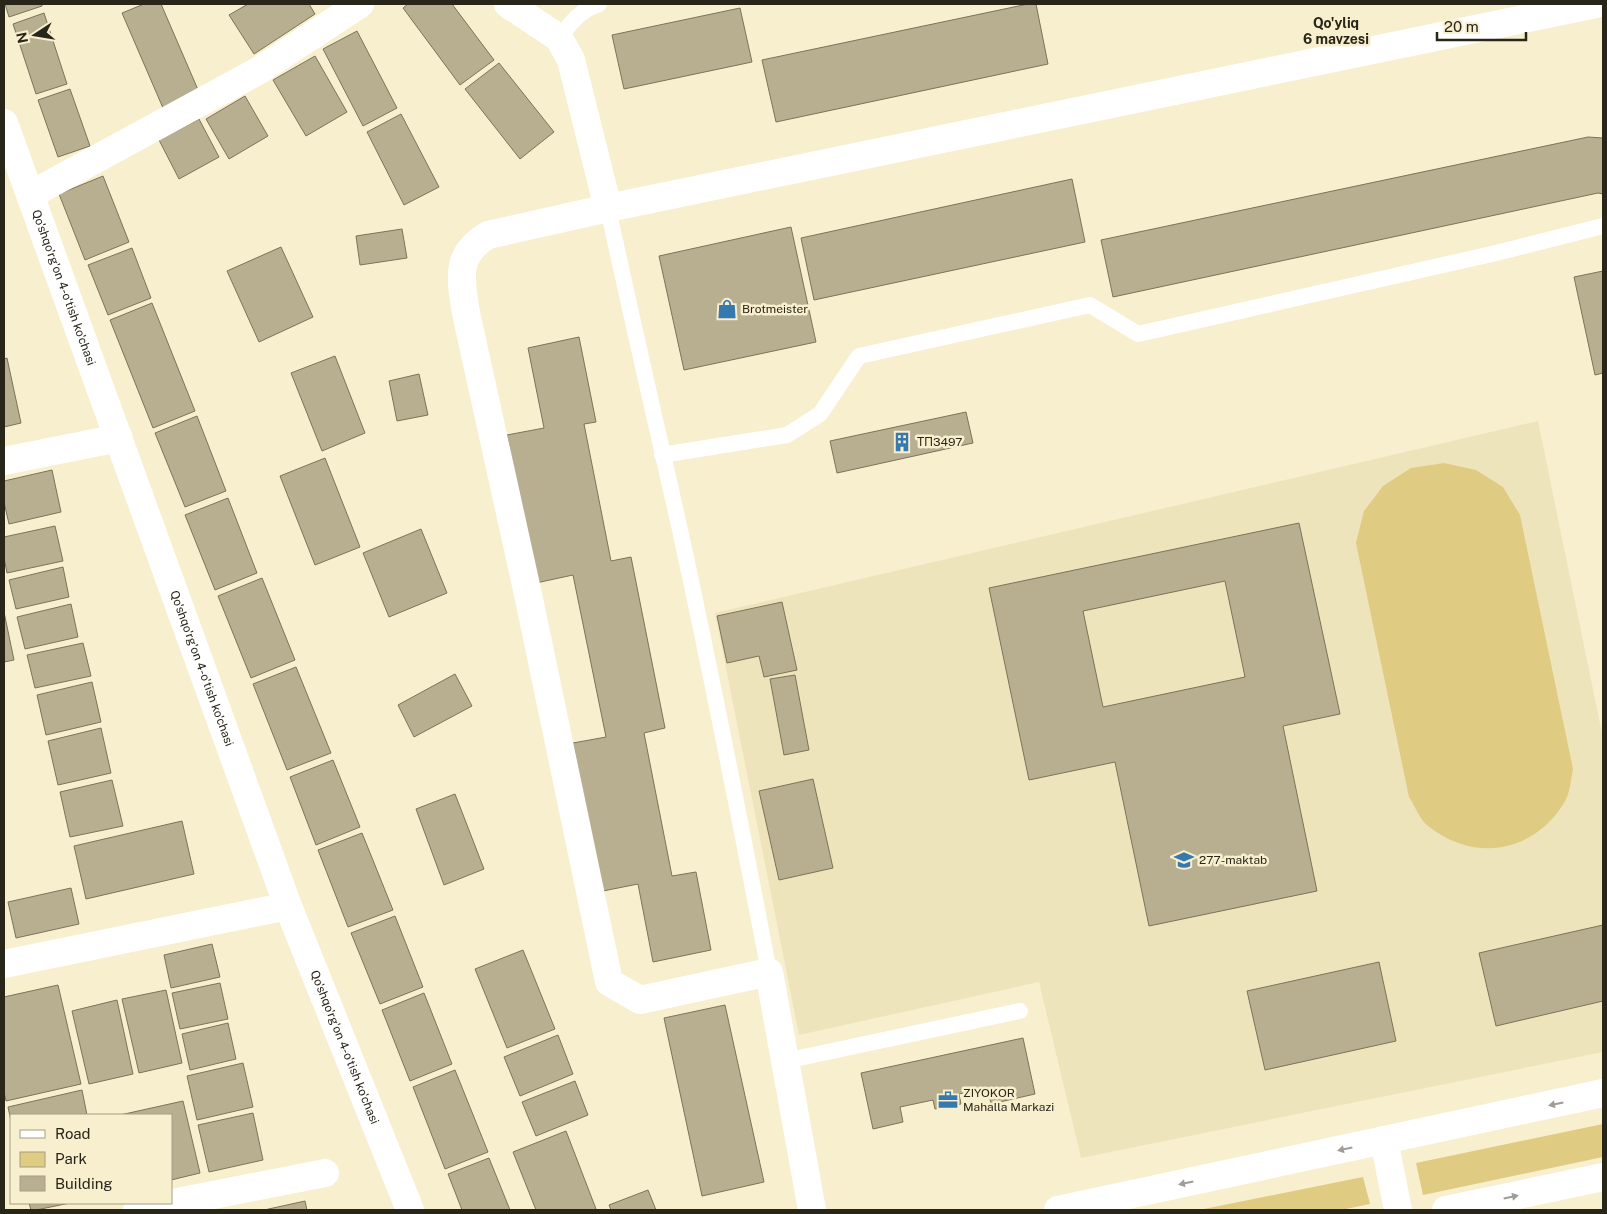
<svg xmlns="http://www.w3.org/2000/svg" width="1607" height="1214" viewBox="0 0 1607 1214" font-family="'Public Sans',sans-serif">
<rect width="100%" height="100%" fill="#f8efcf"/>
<path fill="#eee4bc" d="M1538 421 1603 738V1052L1081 1158 1039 982 799 1035 715 613Z"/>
<path fill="#dfcb81" d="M1444 463 1476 470 1503 487 1520 515 1573 769C1571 779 1570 794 1564 803 1533 853 1475 863 1428 826 1420 820 1415 806 1409 797L1356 543 1364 511 1383 486 1411 468Z
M1603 1124V1157L1423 1195 1416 1163Z
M1363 1177 1370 1204 1341 1210H1199Z"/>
<path fill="#b7af90" stroke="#7c7458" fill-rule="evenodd" d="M5 4H42V6L9 17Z
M144 4H161L199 92 163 108 122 13Z
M248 4H309L315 14 254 54 229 15Z
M408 4H452L494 60 460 85 403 8Z
M1028 4H1036L1048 64 776 122 762 60Z
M740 8 752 62 624 89 612 35Z
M44 13 67 84 36 94 13 24Z
M357 31 397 108 363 126 323 49Z
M315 56 347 112 306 136 273 80Z
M499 63 554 132 520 159 465 89Z
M70 89 90 146 58 157 38 100Z
M245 96 268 136 229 159 206 119Z
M401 114 439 187 404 205 367 132Z
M199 119 219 157 179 179 159 140Z
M1588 137 1603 138V194L1598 193 1113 297 1101 240Z
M103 176 129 242 85 260 59 194Z
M1072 179 1085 242 814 300 801 238Z
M791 227 816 342 684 370 659 256Z
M402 229 407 258 360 265 356 236Z
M281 247 313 317 259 342 227 271Z
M132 248 151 298 108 315 88 265Z
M1603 271V373L1595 375 1574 277Z
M152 303 195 411 153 428 110 320Z
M579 337 596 422 584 424 611 561 631 557 665 728 644 733 672 876 696 872 711 950 653 962 638 884 603 891 573 743 606 737 573 575 536 583 507 435 544 428 528 348Z
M335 356 365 433 322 451 291 373Z
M7 358 21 423 4 427V359Z
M419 374 428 415 397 421 389 381Z
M966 412 973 443 837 473 830 441Z
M197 416 226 491 185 507 155 433Z
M325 458 360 547 315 565 280 476Z
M52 470 61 512 9 524 4 502V481Z
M228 498 257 573 215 590 185 515Z
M1299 523 1340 714 1283 726 1317 891 1149 926 1115 762 1029 780 989 588ZM1225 581 1245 677 1103 707 1083 611Z
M55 526 63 561 7 573 4 558V537Z
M421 529 447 593 389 617 363 553Z
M63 567 69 597 16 609 9 580Z
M262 578 295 660 251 678 218 596Z
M782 602 797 670 764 677 759 656 727 663 717 616Z
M71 604 78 637 25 649 17 617Z
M4 612 14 660 4 662Z
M83 643 91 676 35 688 27 655Z
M296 667 331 753 287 770 253 684Z
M455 674 472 706 414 737 398 705Z
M795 675 809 750 784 755 770 679Z
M92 682 101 722 46 735 37 695Z
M101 728 111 773 58 785 48 741Z
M333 760 360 827 316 845 290 777Z
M813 779 833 868 779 880 759 791Z
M112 780 123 826 70 837 60 792Z
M455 794 484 869 444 885 416 809Z
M182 821 194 874 86 899 74 846Z
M362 833 393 910 348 927 318 850Z
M71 888 79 924 16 938 8 902Z
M395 916 423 987 380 1004 351 933Z
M1603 925V1001L1496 1026 1479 953Z
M212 944 220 977 171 988 164 955Z
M523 950 555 1029 507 1048 475 969Z
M1379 962 1396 1041 1265 1070 1247 991Z
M220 983 228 1019 180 1029 172 993Z
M58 985 81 1084 6 1101 4 1092V997Z
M166 990 182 1063 139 1073 122 999Z
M424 993 452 1064 410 1081 382 1010Z
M117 1000 133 1074 89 1084 72 1011Z
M725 1005 764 1182 702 1196 664 1018Z
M228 1023 236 1059 190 1070 182 1034Z
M558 1035 573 1074 520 1096 504 1057Z
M1023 1038 1035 1094 991 1104 988 1088 959 1094 961 1104 935 1109 933 1100 900 1107 903 1122 873 1129 861 1073Z
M243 1063 253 1107 197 1120 187 1076Z
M455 1070 488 1152 445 1169 413 1087Z
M575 1081 588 1115 536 1136 522 1102Z
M82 1090 87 1115H11V1121L8 1107Z
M183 1101 200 1173 171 1180V1115H120Z
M253 1113 263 1160 209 1172 198 1125Z
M566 1131 596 1209 592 1210H536L513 1152Z
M489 1158 510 1210H462L448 1174Z
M648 1190 656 1210H611L609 1205Z
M305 1201 307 1210H264Z
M29 1203H70L36 1210H31Z"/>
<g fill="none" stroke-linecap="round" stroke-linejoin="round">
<path stroke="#fff" stroke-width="16" d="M559 38C571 23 580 10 599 4
M608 208C631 316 656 423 680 530 712 677 741 825 769 972
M662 455 787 435 820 414 859 356 1090 305 1138 334 1492 254 1603 226
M785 1061 1020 1011"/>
<g stroke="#fff" stroke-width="28">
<path d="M508 4 559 38 571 60 608 208"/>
<path id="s1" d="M4 123 288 906 410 1210"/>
<path d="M30 195 258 71 360 4"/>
<path d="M4 461 119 438"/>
<path d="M4 964 288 906"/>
<path d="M1384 1140 1398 1210"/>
<path d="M137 1210 325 1173"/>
<path d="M812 1210 769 972 640 1000 609 982 529 599 466 313C461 280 454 255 488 235L608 208 1596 4"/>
<path d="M1058 1210 1603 1093"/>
<path d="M1446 1210 1603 1177"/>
</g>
</g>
<defs><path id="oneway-solid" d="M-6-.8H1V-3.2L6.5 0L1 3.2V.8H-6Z" transform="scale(1.25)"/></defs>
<g fill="#9e9d98">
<use href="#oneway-solid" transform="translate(1556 1104) rotate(168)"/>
<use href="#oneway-solid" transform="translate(1345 1149) rotate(168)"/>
<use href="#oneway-solid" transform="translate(1186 1183) rotate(168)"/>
<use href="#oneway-solid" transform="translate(1511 1197) rotate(-12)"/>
</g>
<defs>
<symbol id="shop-bare" viewBox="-9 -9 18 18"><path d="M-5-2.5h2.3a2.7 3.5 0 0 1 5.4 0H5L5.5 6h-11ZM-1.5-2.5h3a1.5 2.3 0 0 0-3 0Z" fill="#3679af" stroke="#f8efcf" stroke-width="2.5" paint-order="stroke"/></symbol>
<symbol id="building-bare" viewBox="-9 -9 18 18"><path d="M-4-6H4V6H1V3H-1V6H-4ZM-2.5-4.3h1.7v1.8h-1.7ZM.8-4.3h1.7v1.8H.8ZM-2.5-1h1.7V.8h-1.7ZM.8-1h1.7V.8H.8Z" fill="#3679af" stroke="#f8efcf" stroke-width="2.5" paint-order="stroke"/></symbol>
<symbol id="school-bare" viewBox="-9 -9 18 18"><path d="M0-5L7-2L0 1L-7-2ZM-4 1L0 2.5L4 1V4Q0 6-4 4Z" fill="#3679af" stroke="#f8efcf" stroke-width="2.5" paint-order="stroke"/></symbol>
<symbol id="office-bare" viewBox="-9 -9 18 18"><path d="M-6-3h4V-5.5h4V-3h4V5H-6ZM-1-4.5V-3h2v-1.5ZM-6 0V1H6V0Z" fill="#3679af" stroke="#f8efcf" stroke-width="2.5" paint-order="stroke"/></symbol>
</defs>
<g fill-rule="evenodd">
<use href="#shop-bare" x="713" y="295" width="28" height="28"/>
<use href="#building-bare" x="888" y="428" width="28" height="28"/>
<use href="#school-bare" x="1170" y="846" width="28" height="28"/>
<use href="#office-bare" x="934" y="1086" width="28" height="28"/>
</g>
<g text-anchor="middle" stroke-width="5" stroke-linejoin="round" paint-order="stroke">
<g font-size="12" fill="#282519" stroke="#f8efcf">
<text dy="4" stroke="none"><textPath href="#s1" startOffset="175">Qo'shqo'rg'on 4-o'tish ko'chasi</textPath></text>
<text dy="4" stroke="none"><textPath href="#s1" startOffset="580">Qo'shqo'rg'on 4-o'tish ko'chasi</textPath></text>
<text dy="4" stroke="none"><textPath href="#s1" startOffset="985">Qo'shqo'rg'on 4-o'tish ko'chasi</textPath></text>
</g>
<g font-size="12" fill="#282519" stroke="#f8efcf" text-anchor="start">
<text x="742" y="313">Brotmeister</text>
<text x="917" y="446">ТП3497</text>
<text x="1199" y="864">277-maktab</text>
<text x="963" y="1097">ZIYOKOR<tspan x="963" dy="14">Mahalla Markazi</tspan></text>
</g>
<g font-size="14" font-weight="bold" fill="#282519" stroke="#f8efcf">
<text x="1336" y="28">Qo'yliq<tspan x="1336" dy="16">6 mavzesi</tspan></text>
</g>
</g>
<rect width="1607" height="1214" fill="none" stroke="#282519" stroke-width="10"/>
<rect x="10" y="1114" width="162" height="90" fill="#f8efcf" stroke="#a59e86"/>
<rect x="20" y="1130" width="25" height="8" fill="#ffffff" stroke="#a59e86"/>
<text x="55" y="1139" font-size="15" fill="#282519">Road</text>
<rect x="20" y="1152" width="25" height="15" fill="#dfcb81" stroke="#a59e86"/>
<text x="55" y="1164" font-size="15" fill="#282519">Park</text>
<rect x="20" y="1176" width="25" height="15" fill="#b7af90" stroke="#a59e86"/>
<text x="55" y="1189" font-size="15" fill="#282519">Building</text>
<g transform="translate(35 35) rotate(258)" stroke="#f8efcf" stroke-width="4" paint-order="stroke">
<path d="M0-4L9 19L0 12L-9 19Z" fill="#282519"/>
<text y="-8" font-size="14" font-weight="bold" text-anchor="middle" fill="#282519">N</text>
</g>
<path d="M1437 32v8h89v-8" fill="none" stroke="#282519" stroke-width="2.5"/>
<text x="1444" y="32" font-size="15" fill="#282519" stroke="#f8efcf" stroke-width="4" paint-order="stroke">20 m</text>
</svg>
